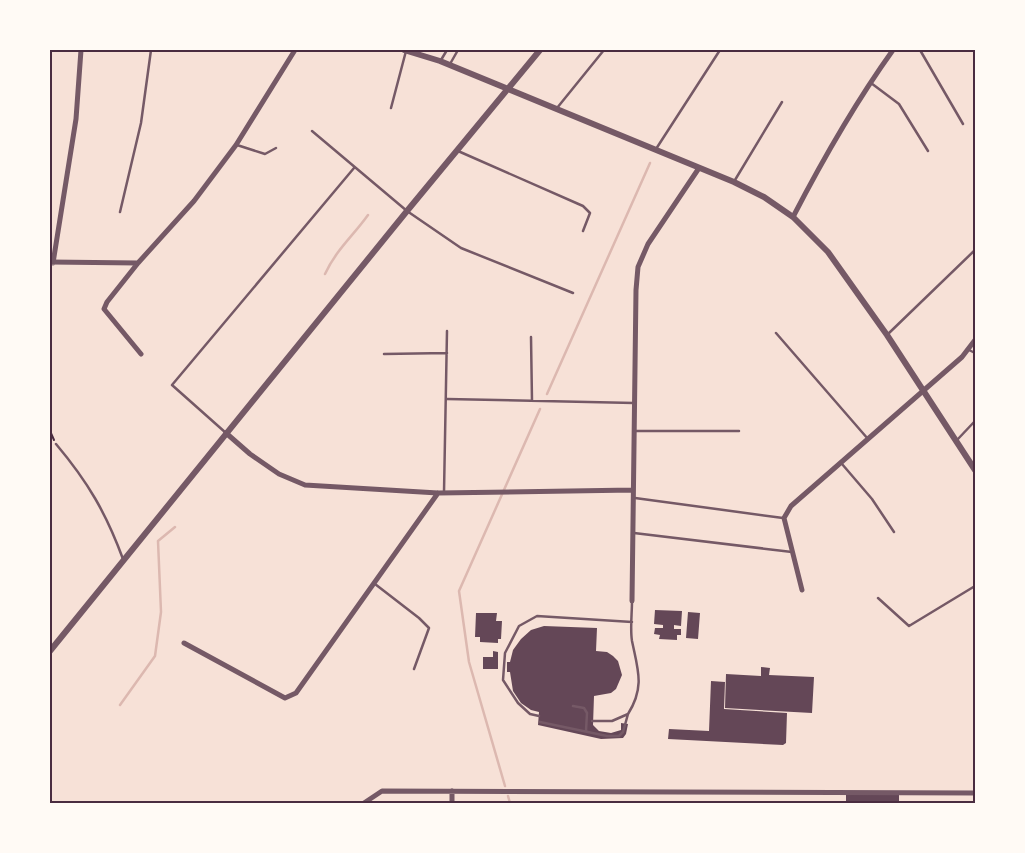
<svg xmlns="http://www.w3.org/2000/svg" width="1025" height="853" viewBox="0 0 1025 853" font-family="'Work Sans',sans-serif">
<rect width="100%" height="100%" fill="#f7e1d7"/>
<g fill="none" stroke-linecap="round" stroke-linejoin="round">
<path stroke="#dcb8b0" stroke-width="2.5" d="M325 274C336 250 353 236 368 215
M547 394 650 163
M120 705 155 656 161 612 158 541 175 527
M505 786 469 662 459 591 540 409
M508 796 510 803"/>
</g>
<path fill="#644757" d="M655 610 682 611 681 626 674 625V629H681V635H677V640L659 639 660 635 654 634 655 628H663V625L654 624Z
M688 612 700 613 698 639 686 638Z
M476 613H497L496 621H502L501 639H498V643L480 642V637H475Z
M544 626 597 628 596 651 607 652 613 656 618 661 622 675 616 689 611 693 594 696 593 725 599 731 611 733 621 730V723L628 724 626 734 623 738 601 739 538 725 539 712 531 710 521 703 513 691 510 672H507V662H510L513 650 521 639 531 630Z
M493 651 498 652V669H483V657H493Z
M761 667 770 668 769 675 814 677 812 713 725 708 726 674 761 676Z
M711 681 725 682 724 709 787 713 786 743 783 745 668 739 669 729 709 731Z
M846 792H899V803H846Z"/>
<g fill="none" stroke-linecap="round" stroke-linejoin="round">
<path stroke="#4a2c40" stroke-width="2" d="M50 431 54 440"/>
<path stroke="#755966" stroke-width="2.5" d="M920 50 963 124
M441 60 447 50
M450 64 458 50
M871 83 899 104 928 151
M391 108 406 51
M557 108 604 50
M312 131 407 211 461 248 573 293
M237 145 265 154 276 148
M656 149 720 50
M458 151 583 206 590 213 583 231
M735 180 782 102
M120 212 141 123 151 50
M776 333 868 439
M888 334 975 250
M531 337 532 401
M969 350 975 353
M384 354 447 353
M447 399 634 403
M635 431H739
M226 433 172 385 354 168
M957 440 975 421
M56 444C88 482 106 513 123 559
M842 464 872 499 894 532
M444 492 447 331
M635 498 783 518
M634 533 792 552
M375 584 419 618 429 628 414 669
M878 598 909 626 975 586
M573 706 584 708 587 713 586 731
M539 716 530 714 518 703 503 680 505 653 519 626 537 616 632 622
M592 721H612L628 714C645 687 638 670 632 641 630 629 632 614 632 601
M540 722 607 736H619L623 732 628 714"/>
<path stroke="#755966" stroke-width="5" d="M793 217C823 159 855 103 893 50
M50 262 138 263
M53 263 76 119 81 50
M141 354 104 309 107 302 138 263 194 201 236 145 295 50
M226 433 250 454 279 474 305 485 438 493 633 490
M802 590 784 518 791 506 962 357 975 340
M632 601 636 290 638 267 648 244 699 168
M184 643 285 698 296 693 438 493
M452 791V803
M364 803 382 791 975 793"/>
<path stroke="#755966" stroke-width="6" d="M404 50 440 61 734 182 764 197 793 217 828 252 887 335 975 470
M50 651 407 211 540 50"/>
</g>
<rect width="1025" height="853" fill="none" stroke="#fffaf5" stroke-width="102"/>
<rect x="51" y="51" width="923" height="751" fill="none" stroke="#4a2c40" stroke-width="2"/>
</svg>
